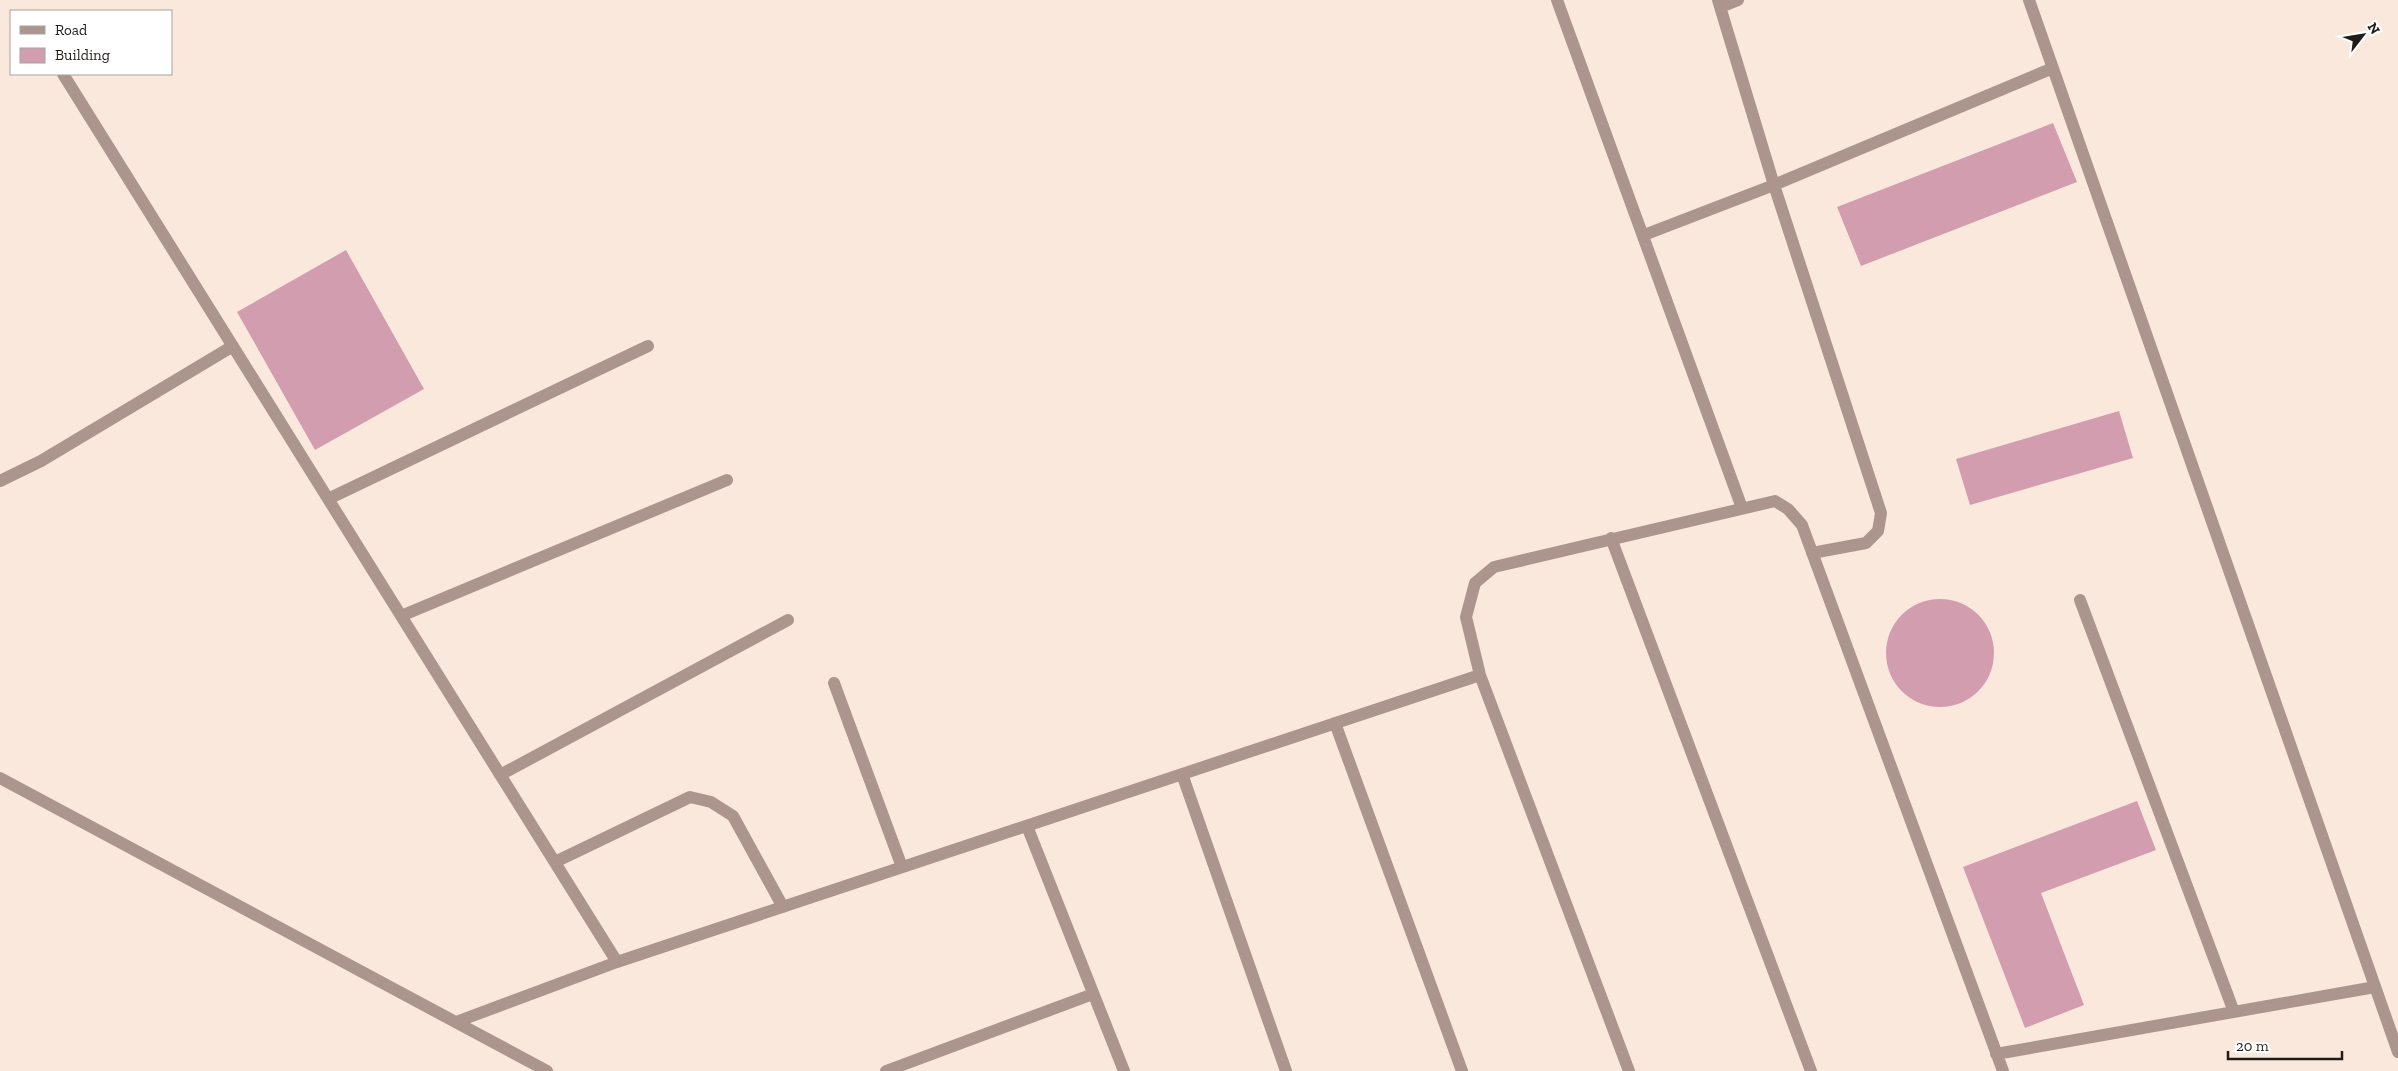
<svg xmlns="http://www.w3.org/2000/svg" width="2398" height="1071" viewBox="0 0 2398 1071" font-family="'Zilla Slab',serif">
<rect width="100%" height="100%" fill="#fbe8dd"/>
<path fill="#d29eaf" d="M2053 123 2077 182 1861 266 1837 207Z
M346 250 424 389 315 450 237 312Z
M2119 411 2133 458 1970 505 1956 459Z
M1886 653a54 54 0 1 1 108 0a54 54 0 1 1-108 0Z
M2137 801 2156 850 2041 893 2084 1005 2025 1028 1963 867Z"/>
<g fill="none" stroke-linecap="round" stroke-linejoin="round">
<path stroke="#ac958d" stroke-width="12" d="M1557 0 1742 508
M1718 0 1774 185 1881 513 1878 531 1866 543 1812 553
M2029 0 2398 1052
M1721 7 1738 0
M63 74 617 962
M1644 235 1774 185 2053 68
M0 481 41 461 233 346
M328 499 648 346
M1611 538 1811 1071
M2080 600 2234 1012
M401 616 727 480
M834 683 902 867
M1335 723 1462 1071
M1182 774 1286 1071
M500 775 788 620
M1027 826 1124 1071
M555 862 690 797 711 802 733 816 783 907
M456 1022 617 962 1480 675
M1996 1054 2375 987
M886 1071 1093 994
M1629 1071 1480 675 1466 617 1475 583 1494 567 1775 501 1788 509 1802 525 2003 1071"/>
<path stroke="#ac958d" stroke-width="12" d="M0 778 547 1071"/>
</g>
<rect x="10" y="10" width="162" height="65" fill="#ffffff" stroke="#a6a4a2"/>
<rect x="20" y="26" width="25" height="8" fill="#ac958d" stroke="#a6a4a2"/>
<text x="55" y="35" font-size="15" fill="#211b17">Road</text>
<rect x="20" y="48" width="25" height="15" fill="#d29eaf" stroke="#a6a4a2"/>
<text x="55" y="60" font-size="15" fill="#211b17">Building</text>
<g transform="translate(2363 35) rotate(59)" stroke="#ffffff" stroke-width="4" paint-order="stroke">
<path d="M0-4L9 19L0 12L-9 19Z" fill="#211b17"/>
<text y="-8" font-size="14" font-weight="bold" text-anchor="middle" fill="#211b17">N</text>
</g>
<path d="M2228 1051v8h114v-8" fill="none" stroke="#211b17" stroke-width="2.5"/>
<text x="2236" y="1051" font-size="15" fill="#211b17" stroke="#ffffff" stroke-width="4" paint-order="stroke">20 m</text>
</svg>
